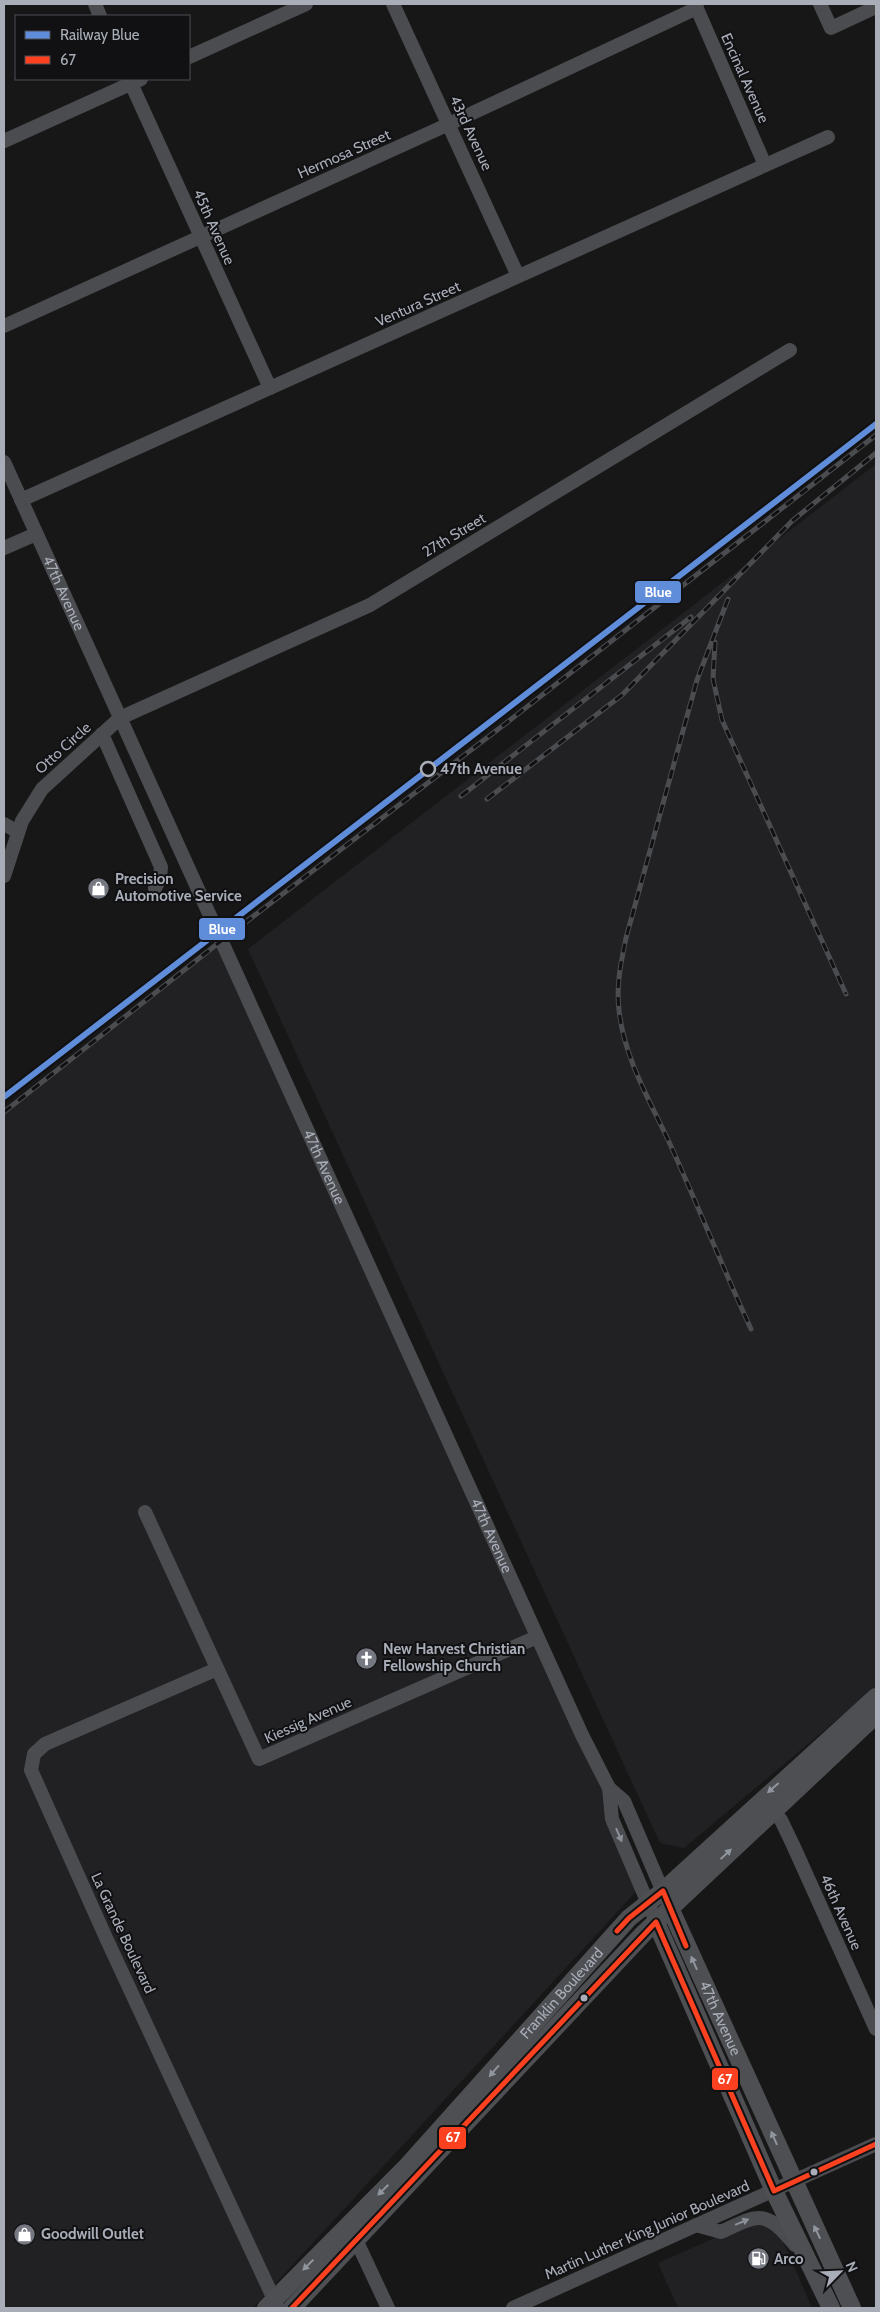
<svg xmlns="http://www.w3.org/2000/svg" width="880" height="2312" viewBox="0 0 880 2312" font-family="Cabin,sans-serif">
<rect width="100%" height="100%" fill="#171717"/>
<path fill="#212123" d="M876 464V1687L684 1848 660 1843 248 949Z
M221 944 644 1883 253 2308H4V1113Z
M759 2223 771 2226 781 2236 812 2308H678L658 2263 746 2224Z"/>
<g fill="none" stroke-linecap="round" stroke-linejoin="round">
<g stroke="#4b4c50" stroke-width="14">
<path d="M95 4 100 16"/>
<path d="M393 4 518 276"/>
<path d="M695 4 765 165"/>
<path d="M820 4 831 28 876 7"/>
<path d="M189 57 306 4"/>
<path d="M129 79 270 388"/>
<path d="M4 141 141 79"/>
<path d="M4 326 449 124 697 8"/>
<path id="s1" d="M4 462 582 1735 609 1788 612 1819 656 1922"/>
<path d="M21 500 828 137"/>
<path d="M4 548 36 534"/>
<path d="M102 734 161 867 160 878 155 888"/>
<path d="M4 824 18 832"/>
<path d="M4 876 22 821 42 789 120 718 370 605 790 350"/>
<path d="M145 1512 259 1759 537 1637"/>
<path d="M217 1669 45 1744 34 1754 31 1770 107 1940 278 2308"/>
<path d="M609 1788 624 1801 666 1899"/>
<path d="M773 1811 781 1820 793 1845 876 2029"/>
<path d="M696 2225 721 2232C760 2213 766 2210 795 2245"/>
<path d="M357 2242 388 2308"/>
<path d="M513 2308 876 2144"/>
</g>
<g stroke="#4d4f52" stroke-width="18">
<path id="s2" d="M670 1908 852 2308"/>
<path d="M656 1922 774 2191 831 2308"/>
<path id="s3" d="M266 2308 408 2165 629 1918 663 1891 876 1697"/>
<path d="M292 2308 644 1933 876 1715"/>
</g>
<defs>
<path id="rail" d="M728 599 697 680 626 938C621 962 616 985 619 1010 624 1058 650 1101 670 1144 698 1206 723 1268 751 1329
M715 642 713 679 722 720 846 994
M461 796 691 617
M487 799 622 695 792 521 876 453
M4 1112 221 941 505 724 876 435"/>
</defs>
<use href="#rail" stroke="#4b4c4f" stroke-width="5"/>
<use href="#rail" stroke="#111113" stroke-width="3" stroke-dasharray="9" stroke-linecap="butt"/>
<defs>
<path id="bus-1" d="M617 1931 629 1918 663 1891 686 1946
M292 2308 656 1922 774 2191 876 2144"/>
</defs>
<use href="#bus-1" stroke="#111113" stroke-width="9"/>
<use href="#bus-1" stroke="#fb4120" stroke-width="5"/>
<defs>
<path id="rail-1" d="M4 1097 876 424"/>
</defs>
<use href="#rail-1" stroke="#111113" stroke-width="10"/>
<use href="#rail-1" stroke="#608dd9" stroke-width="6"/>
</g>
<defs><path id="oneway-solid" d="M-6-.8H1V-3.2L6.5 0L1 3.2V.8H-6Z" transform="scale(1.25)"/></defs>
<g fill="#91969e">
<use href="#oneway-solid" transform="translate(773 1788) rotate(139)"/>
<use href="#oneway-solid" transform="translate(726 1854) rotate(-43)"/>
<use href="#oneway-solid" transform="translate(694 1963) rotate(-114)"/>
<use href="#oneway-solid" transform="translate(494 2071) rotate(131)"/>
<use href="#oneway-solid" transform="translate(774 2138) rotate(-114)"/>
<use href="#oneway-solid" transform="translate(383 2190) rotate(135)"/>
<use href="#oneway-solid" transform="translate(817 2232) rotate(-115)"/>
<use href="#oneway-solid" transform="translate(308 2265) rotate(135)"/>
</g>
<g fill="#8c9099">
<use href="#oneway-solid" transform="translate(619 1835) rotate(67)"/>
<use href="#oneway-solid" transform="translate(742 2222) rotate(-23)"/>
</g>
<defs>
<symbol id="shop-disc" viewBox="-11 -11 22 22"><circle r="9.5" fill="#757880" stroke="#111113"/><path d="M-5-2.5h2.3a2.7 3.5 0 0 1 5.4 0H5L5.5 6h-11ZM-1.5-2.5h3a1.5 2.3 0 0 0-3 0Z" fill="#fff"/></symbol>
<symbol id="church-disc" viewBox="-11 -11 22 22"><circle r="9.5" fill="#757880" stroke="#111113"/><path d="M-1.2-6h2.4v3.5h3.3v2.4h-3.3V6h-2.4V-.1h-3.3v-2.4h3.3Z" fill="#fff"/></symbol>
<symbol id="fuel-disc" viewBox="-11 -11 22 22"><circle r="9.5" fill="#757880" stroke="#111113"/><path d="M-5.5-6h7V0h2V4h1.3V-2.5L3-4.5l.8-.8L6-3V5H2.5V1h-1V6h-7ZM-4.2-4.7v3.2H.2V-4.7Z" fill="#fff"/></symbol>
</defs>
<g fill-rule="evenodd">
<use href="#shop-disc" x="86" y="876" width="25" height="25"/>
<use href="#church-disc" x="354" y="1646" width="25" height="25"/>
<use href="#shop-disc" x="12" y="2222" width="25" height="25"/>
<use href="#fuel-disc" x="746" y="2246" width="25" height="25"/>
</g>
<circle fill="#111113" stroke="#a8adb8" stroke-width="2.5" cx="428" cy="769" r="7"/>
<g fill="#a8adb8" stroke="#111113" stroke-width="2">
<circle cx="584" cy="1998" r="4.5"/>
<circle cx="814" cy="2172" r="4.5"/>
</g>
<g text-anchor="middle" stroke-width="4" stroke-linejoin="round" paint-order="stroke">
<g font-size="15" fill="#a8adb8" stroke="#111113">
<text transform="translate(745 78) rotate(66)" y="5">Encinal Avenue</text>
<text transform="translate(471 133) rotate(65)" y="5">43rd Avenue</text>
<text transform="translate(344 154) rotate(-24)" y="5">Hermosa Street</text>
<text transform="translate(214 227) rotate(66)" y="5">45th Avenue</text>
<text transform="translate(418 304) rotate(-24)" y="5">Ventura Street</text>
<text transform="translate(454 535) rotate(-31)" y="5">27th Street</text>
<text dy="5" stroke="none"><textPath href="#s1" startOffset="144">47th Avenue</textPath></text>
<text transform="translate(63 748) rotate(-42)" y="5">Otto Circle</text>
<text dy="5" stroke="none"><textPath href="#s1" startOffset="774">47th Avenue</textPath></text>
<text dy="5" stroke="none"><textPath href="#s1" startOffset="1179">47th Avenue</textPath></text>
<text transform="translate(308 1720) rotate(-24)" y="5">Kiessig Avenue</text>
<text transform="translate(841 1912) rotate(66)" y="5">46th Avenue</text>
<text transform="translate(123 1933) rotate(65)" y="5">La Grande Boulevard</text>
<text dy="5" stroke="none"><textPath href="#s3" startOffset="432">Franklin Boulevard</textPath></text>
<text dy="5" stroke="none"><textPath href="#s2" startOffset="121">47th Avenue</textPath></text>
<text transform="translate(647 2230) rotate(-24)" y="5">Martin Luther King Junior Boulevard</text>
</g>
<g font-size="15" font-weight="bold" fill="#a8adb8" stroke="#111113" text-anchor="start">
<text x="440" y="774">47th Avenue</text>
</g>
<g font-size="15" font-weight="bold" fill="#a8adb8" stroke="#111113" text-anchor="start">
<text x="115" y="884">Precision<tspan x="115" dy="17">Automotive Service</tspan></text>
<text x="383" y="1654">New Harvest Christian<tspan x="383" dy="17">Fellowship Church</tspan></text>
<text x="41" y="2239">Goodwill Outlet</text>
<text x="774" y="2264">Arco</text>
</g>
</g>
<g stroke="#111113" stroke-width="2">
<rect x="634" y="580" width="48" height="24" rx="5" fill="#608dd9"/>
<rect x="198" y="917" width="48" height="24" rx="5" fill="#608dd9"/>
<rect x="711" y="2067" width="28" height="24" rx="5" fill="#fb4120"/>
<rect x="438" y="2126" width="29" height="24" rx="5" fill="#fb4120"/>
</g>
<g font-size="14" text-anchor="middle" font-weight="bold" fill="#fff">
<text x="658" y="597">Blue</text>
<text x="222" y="934">Blue</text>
<text x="725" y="2084">67</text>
<text x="453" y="2142">67</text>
</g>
<rect width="880" height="2312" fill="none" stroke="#a8adb8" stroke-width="10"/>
<rect x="15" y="15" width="175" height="65" fill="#111113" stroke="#4d4f55"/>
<rect x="25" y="31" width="25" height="8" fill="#608dd9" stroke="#4d4f55"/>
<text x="60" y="40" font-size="15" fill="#a8adb8">Railway Blue</text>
<rect x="25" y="56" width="25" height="8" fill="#fb4120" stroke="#4d4f55"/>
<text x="60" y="65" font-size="15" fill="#a8adb8">67</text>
<g transform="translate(840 2272) rotate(66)" stroke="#111113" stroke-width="4" paint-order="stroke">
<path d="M0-4L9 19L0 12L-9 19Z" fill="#a8adb8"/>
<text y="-8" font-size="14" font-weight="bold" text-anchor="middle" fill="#a8adb8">N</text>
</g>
</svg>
